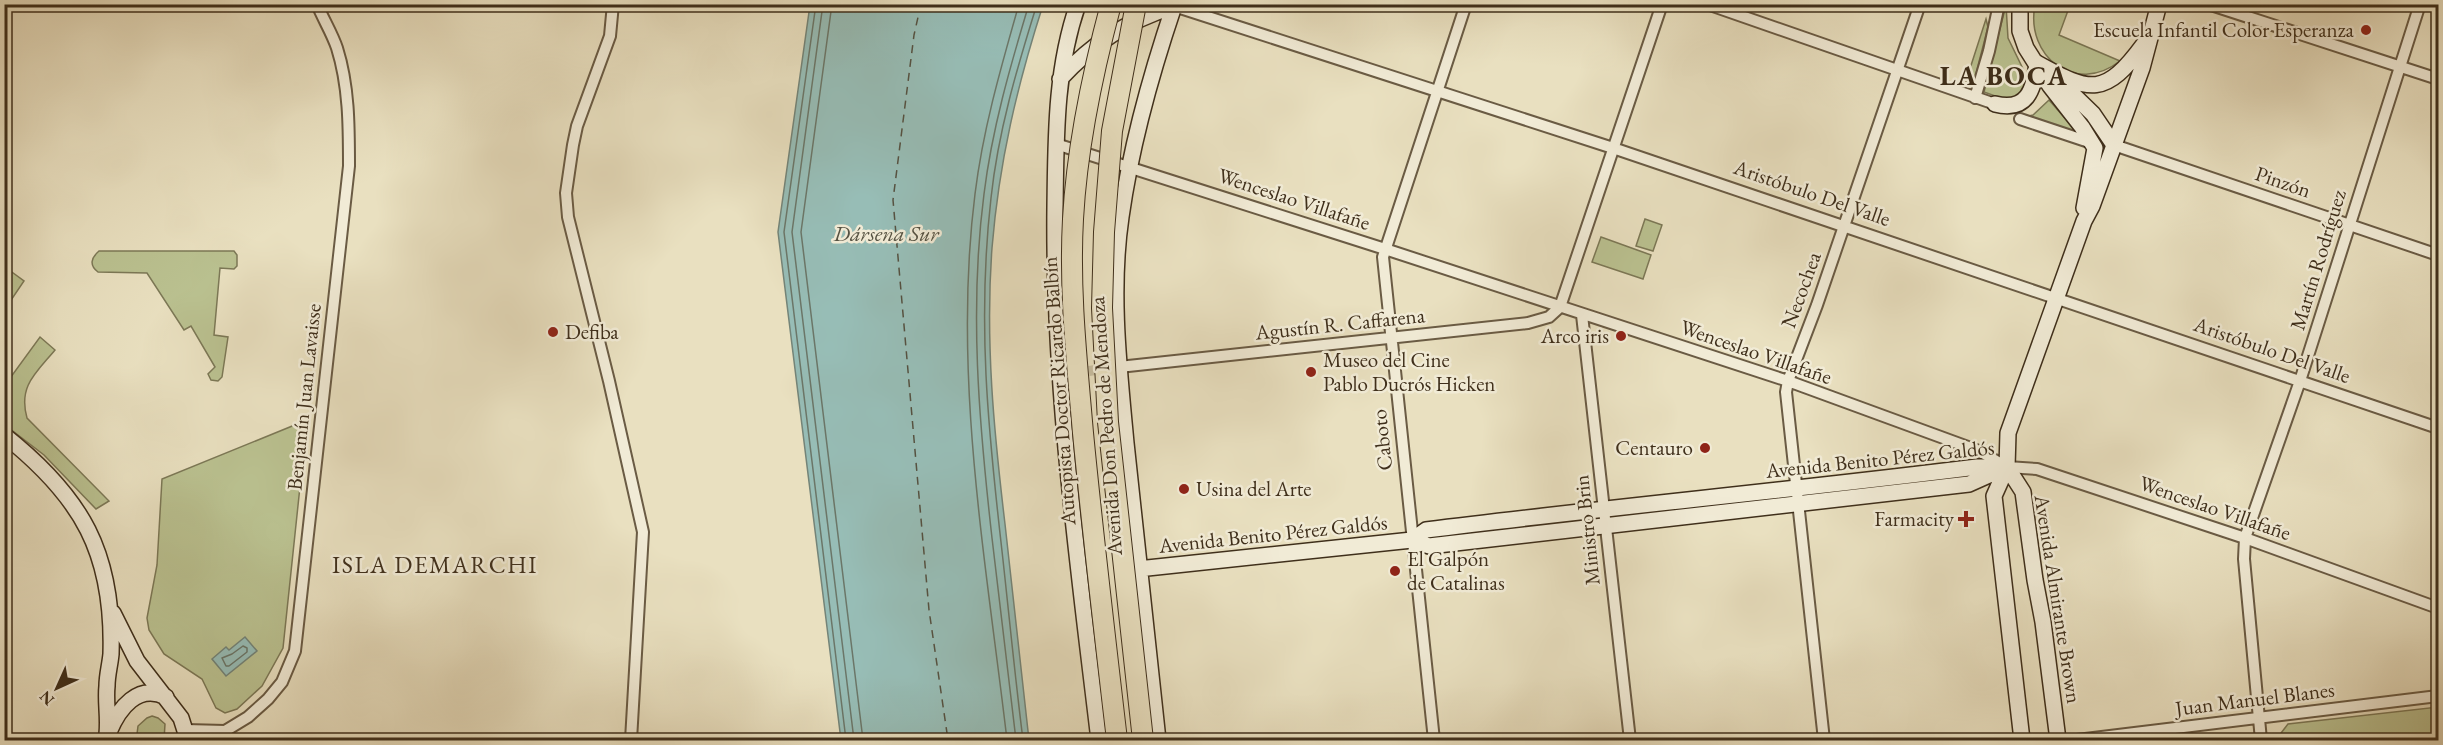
<svg xmlns="http://www.w3.org/2000/svg" width="2443" height="745" viewBox="0 0 2443 745" font-family="'EB Garamond',serif">
<rect width="100%" height="100%" fill="#e9e0c0"/>
<filter id="stains"><feTurbulence type="fractalNoise" baseFrequency=".00333" numOctaves="4"/><feColorMatrix values="0 0 0 0 .2 0 0 0 0 .09 0 0 0 0 .02 0 0 0 .5 -.17"/></filter>
<radialGradient id="worn" r=".72"><stop offset=".6" stop-color="#630" stop-opacity="0"/><stop offset="1" stop-color="#630" stop-opacity=".3"/></radialGradient>
<path fill="#bac190" stroke="#7c7856" stroke-width="1.5" d="M2006 5 2008 38 2025 73 2027 83 2024 91 2009 101 1984 92Z
M2035 5H2070L2059 35 2120 61C2075 96 2025 56 2035 5Z
M1986 19 1988 27 1973 85 1966 81Z
M2049 100 2078 133 2024 117 2033 115Z
M1645 219 1662 225 1653 251 1636 246Z
M1601 237 1651 255 1643 279 1592 262Z
M99 251H234L237 255V266L234 269 220 268 214 335 228 337 222 377 218 381 211 380 208 374 215 367 191 326 184 330 147 273 98 272C89 265 91 258 99 251Z
M5 267 24 281 5 309Z
M40 337 55 350C36 373 18 386 27 418L109 501 96 509 44 455 5 425V385Z
M307 420 283 648 262 686 237 709 225 713 216 708 202 679 164 654 149 630 147 618 157 565 162 479Z
M2438 707V740H2279L2278 737 2288 724Z
M152 716 158 718 165 724 164 740H128L137 734 138 726 147 718Z"/>
<path fill="#97bdb6" stroke="#748478" stroke-width="1.5" d="M810 5H1043C1017 86 999 162 992 248 985 341 994 432 1005 524 1013 596 1021 668 1029 740H841L778 232Z
M245 637 257 651 226 676 212 659 226 647 229 650Z"/>
<g fill="none" stroke-linecap="round" stroke-linejoin="round">
<path stroke="#6b7668" stroke-width="1.5" d="M816 4 784 232 846 740
M823 4 792 232 854 740
M832 4 801 232 863 740
M243 646 247 648V652L229 666H226L222 658 232 654Z
M1007 740C986 561 952 375 975 194 983 129 1001 67 1019 4
M1016 740C1008 673 1000 605 992 538 979 423 969 309 984 194 992 129 1010 67 1029 4
M1023 740C1015 677 1009 614 1002 551 988 429 977 321 991 198 998 132 1017 68 1037 4"/>
<path stroke="#555242" stroke-width="1.5" stroke-dasharray="8 6" stroke-linecap="butt" d="M921 4 914 35 893 200 929 610 948 740"/>
<path stroke="#c7bd9f" stroke-width="10" stroke-dasharray="10 5" stroke-linecap="butt" d="M1074 373 1110 368"/>
<defs>
<path id="street" d="M613 4 610 36 577 126 573 145 566 193 568 217 609 381 643 532 631 740
M1707 4 1995 104
M2208 4 2438 79
M1174 6 1613 148 2438 428
M1975 98 1989 51 1999 4
M2020 119 2092 143
M1056 144 1385 249 1788 381 1979 451 2007 467 2037 469 2245 538 2438 608
M2114 145 2438 255
M1582 315 1630 740
M1119 367 1528 323 1549 317 1560 307 1662 4
M186 730 225 731 248 717 268 699 282 682 295 651 349 166C349 126 349 86 337 48 332 33 323 19 317 4
M1434 740 1383 257 1466 4
M1824 740 1786 392 1788 381 1817 305 1920 4
M2077 740 2438 696
M2261 740 2244 559 2245 538 2300 381 2420 4"/>
<path id="secondary" d="M1078 4C1055 70 1056 138 1055 207 1053 385 1078 563 1099 740
M2020 4V31L2026 48 2050 86 2082 127 2095 148 2084 208
M2037 63C2091 93 2105 97 2144 44
M1060 79C1093 43 1127 21 1174 6
M2058 80 2093 114 2114 145
M1995 104C2027 112 2034 90 2037 63
M4 435C82 497 114 553 111 654 110 665 107 675 107 686 105 704 110 723 106 740
M2007 467 2023 492 2035 580 2043 622 2058 740
M1412 540 1426 530C1610 507 1794 490 1977 467H2004
M1138 569 1412 540 1429 546 1969 484 2007 467
M113 613 137 661 181 718 188 740
M109 732C119 708 138 683 166 697
M1158 740C1147 641 1136 542 1126 443 1119 368 1110 291 1121 217 1131 145 1151 74 1174 6
M2022 740 1994 496 2007 467 2008 433 2084 221 2092 206 2142 68 2159 4"/>
</defs>
<use href="#street" stroke="#6a5b44" stroke-width="14"/>
<use href="#secondary" stroke="#3f2f1b" stroke-width="18"/>
<use href="#street" stroke="#f1ebd6" stroke-width="10"/>
<use href="#secondary" stroke="#f1ebd6" stroke-width="15"/>
<defs>
<path id="highway-bridge" d="M1111 4C1092 75 1077 146 1073 219 1069 291 1077 362 1083 433 1093 536 1105 638 1117 740
M1136 4 1112 131 1104 232 1102 308 1108 422 1143 740"/>
</defs>
<use href="#highway-bridge" stroke="#3f2f1b" stroke-width="22" stroke-linecap="butt"/>
<use href="#highway-bridge" stroke="#e9e0c0" stroke-width="20"/>
</g>
<g fill="#8f2418" stroke="#f1ebd6" stroke-width="2">
<circle cx="2366" cy="30" r="6"/>
<circle cx="553" cy="332" r="6"/>
<circle cx="1621" cy="336" r="6"/>
<circle cx="1311" cy="372" r="6"/>
<circle cx="1705" cy="448" r="6"/>
<circle cx="1184" cy="489" r="6"/>
<path d="M1963 510h6v6h6v6h-6v6h-6v-6h-6v-6h6z"/>
<circle cx="1395" cy="571" r="6"/>
</g>
<g text-anchor="middle" stroke-width="5" stroke-linejoin="round" paint-order="stroke">
<g font-size="21" fill="#3f2f1b" stroke="#f1ebd6" text-anchor="end">
<text x="2354" y="37">Escuela Infantil Color Esperanza</text>
<text x="565" y="339" text-anchor="start">Defiba</text>
<text x="1609" y="343">Arco iris</text>
<text x="1323" y="367" text-anchor="start">Museo del Cine<tspan x="1323" dy="24">Pablo Ducrós Hicken</tspan></text>
<text x="1693" y="455">Centauro</text>
<text x="1196" y="496" text-anchor="start">Usina del Arte</text>
<text x="1954" y="526">Farmacity</text>
<text x="1407" y="566" text-anchor="start">El Galpón<tspan x="1407" dy="24">de Catalinas</tspan></text>
</g>
<g font-size="21" fill="#3f2f1b" stroke="#f1ebd6">
<text transform="translate(2283 182) rotate(19)" y="7">Pinzón</text>
<text transform="translate(1812 193) rotate(19)" y="7">Aristóbulo Del Valle</text>
<text transform="translate(1294 199) rotate(18)" y="7">Wenceslao Villafañe</text>
<text transform="translate(2318 260) rotate(-73)" y="7">Martín Rodríguez</text>
<text transform="translate(1801 290) rotate(-70)" y="7">Necochea</text>
<text transform="translate(1340 324) rotate(-6)" y="7">Agustín R. Caffarena</text>
<text transform="translate(2272 350) rotate(19)" y="7">Aristóbulo Del Valle</text>
<text transform="translate(1756 352) rotate(19)" y="7">Wenceslao Villafañe</text>
<text transform="translate(1059 391) rotate(-94)" y="7">Autopista Doctor Ricardo Balbín</text>
<text transform="translate(304 397) rotate(-84)" y="7">Benjamín Juan Lavaisse</text>
<text transform="translate(1106 426) rotate(-94)" y="7">Avenida Don Pedro de Mendoza</text>
<text transform="translate(1382 440) rotate(-96)" y="7">Caboto</text>
<text transform="translate(1880 459) rotate(-6)" y="7">Avenida Benito Pérez Galdós</text>
<text transform="translate(2215 508) rotate(19)" y="7">Wenceslao Villafañe</text>
<text transform="translate(1587 530) rotate(-96)" y="7">Ministro Brin</text>
<text transform="translate(1273 534) rotate(-6)" y="7">Avenida Benito Pérez Galdós</text>
<text transform="translate(2058 599) rotate(81)" y="7">Avenida Almirante Brown</text>
<text transform="translate(2255 699) rotate(-7)" y="7">Juan Manuel Blanes</text>
</g>
<g font-size="22" font-style="italic" fill="#555242" stroke="#f1ebd6">
<text x="886" y="241">Dársena Sur</text>
</g>
<g font-size="24" letter-spacing="1.5" fill="#3f2f1b" stroke="#f1ebd6">
<text x="435" y="573">ISLA DEMARCHI</text>
</g>
<g font-size="27" font-weight="bold" letter-spacing="1.5" fill="#3f2f1b" stroke="#f1ebd6">
<text x="2004" y="85">LA BOCA</text>
</g>
</g>
<rect width="2443" height="745" fill="none" stroke="#e9e0c0" stroke-width="24"/>
<rect x="6" y="6" width="2431" height="733" fill="none" stroke="#3f2f1b" stroke-width="3"/>
<rect x="12" y="12" width="2419" height="721" fill="none" stroke="#3f2f1b" stroke-width="1.5"/>
<g transform="translate(57 688) rotate(225)" stroke="#f1ebd6" stroke-width="4.5" paint-order="stroke">
<path d="M0-4.5L10 22L0 15L-10 22Z" fill="#3f2f1b"/>
<text y="-9" font-size="16" font-weight="bold" text-anchor="middle" fill="#3f2f1b">N</text>
</g>
<rect width="100%" height="100%" filter="url(#stains)"/>
<rect width="100%" height="100%" fill="url(#worn)"/>
</svg>
